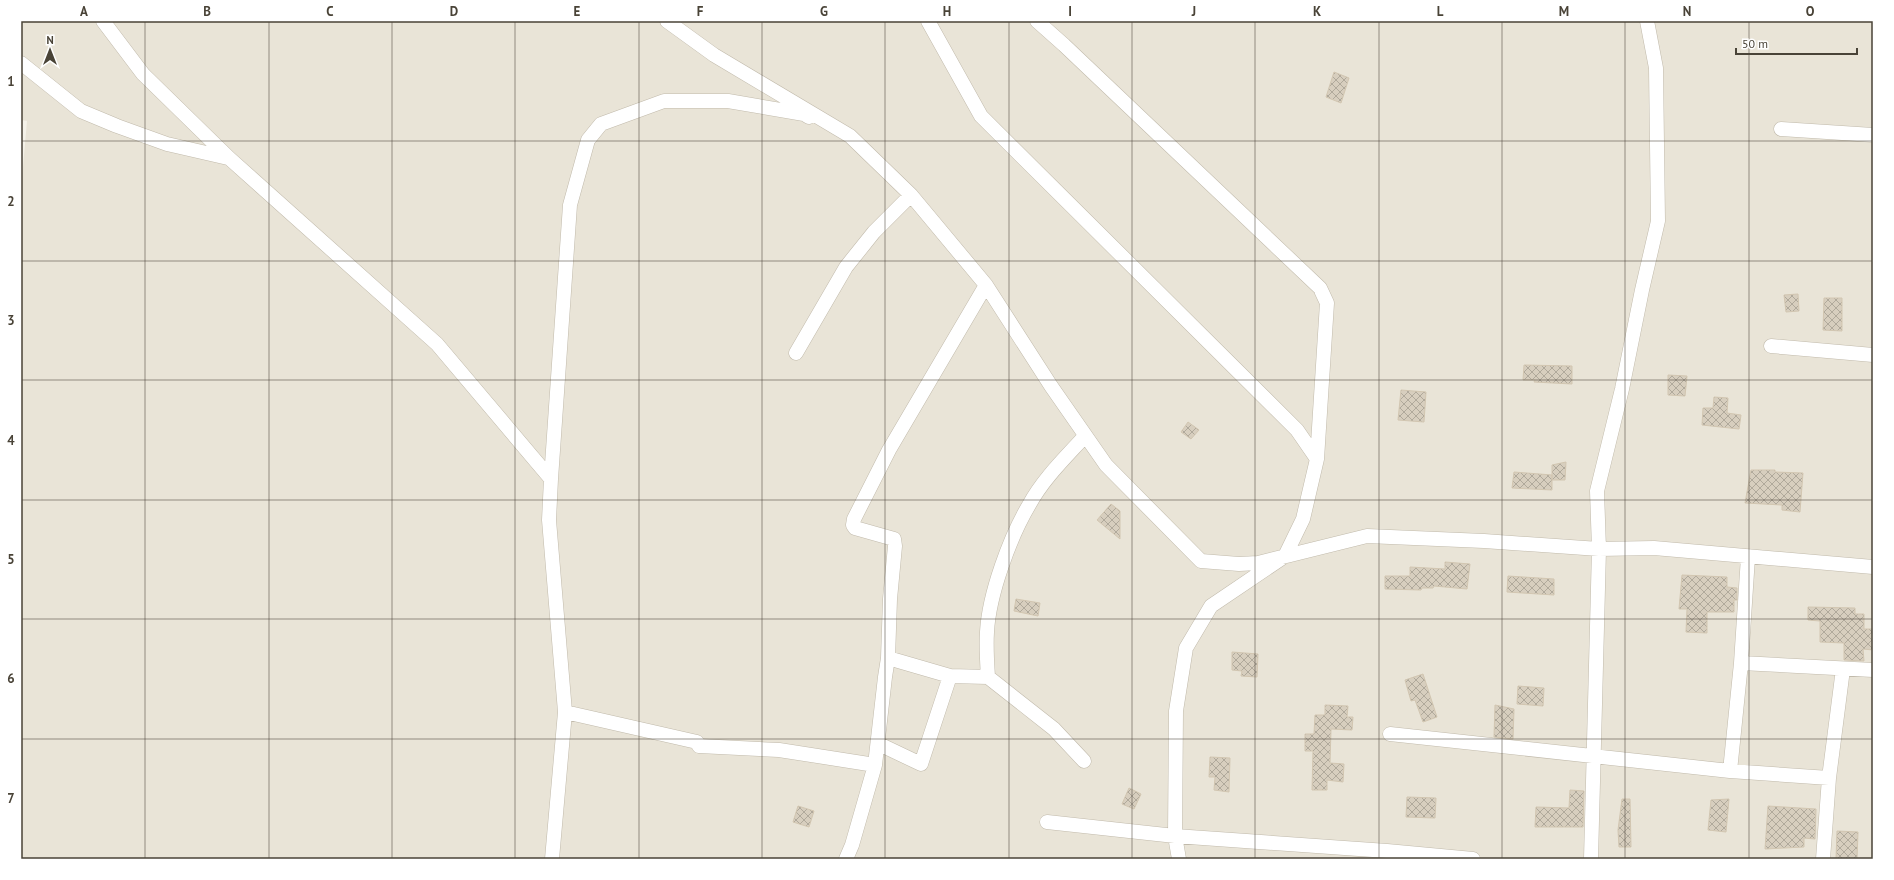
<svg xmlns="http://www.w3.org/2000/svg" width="1894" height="880" viewBox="0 0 1894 880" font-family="'PT Sans',sans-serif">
<defs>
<pattern id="building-cross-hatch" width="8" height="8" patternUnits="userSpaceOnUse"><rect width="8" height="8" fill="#d7cebe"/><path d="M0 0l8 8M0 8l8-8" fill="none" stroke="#b0a99b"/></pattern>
</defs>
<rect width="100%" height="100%" fill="#f5f2e9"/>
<path fill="#e9e4d7" d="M21 21H1873V859H21V190L27 121 21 120Z"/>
<path fill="url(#building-cross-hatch)" stroke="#d2c6b1" d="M1334 72 1349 78 1341 103 1326 97Z
M1798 294 1799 311 1786 312 1784 295Z
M1824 298H1842V331L1823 330Z
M1524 365 1572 366V384L1534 382 1535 380H1523Z
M1668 375 1687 376 1685 396 1668 395Z
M1401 390 1426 392 1424 422 1398 420Z
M1714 397 1728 398 1727 413 1741 415 1739 429 1702 425 1703 408H1713Z
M1188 422 1199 430 1191 439 1181 432Z
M1566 462 1565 480H1552V465Z
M1751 470H1775V472L1803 473 1800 512 1782 510V505L1745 503Z
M1514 472 1552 475V490L1512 488Z
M1111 504 1120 511V539L1097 520Z
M1445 562 1470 564 1467 589 1434 586 1433 588H1422L1421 590 1385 589V576H1410V567L1445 569Z
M1682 575 1727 577V587L1737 588V600H1734V612H1707V633L1686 632 1687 609H1679Z
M1508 576 1554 579V595L1507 592Z
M1016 599 1040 603 1038 616 1014 611Z
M1808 607 1855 608V614H1864V629H1873V650L1863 649 1864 661 1844 660V643L1820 642V621L1808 620Z
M1232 652 1258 654 1257 677 1241 676 1242 671 1232 670Z
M1423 674 1437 717 1423 722 1415 700 1411 701 1405 680Z
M1518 686 1544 688 1543 706 1517 704Z
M1325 705 1348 706 1347 717H1353L1352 730 1331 729 1330 763 1344 764 1343 782 1327 780V790H1312L1313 751H1305V734H1314L1315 715H1325Z
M1495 705 1514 709 1513 739 1494 737Z
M1210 757 1230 758 1229 792 1214 790 1215 777H1209Z
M1129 788 1141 794 1134 809 1122 804Z
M1570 790 1584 791 1583 827H1535L1536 807 1569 808Z
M1407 797 1436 798 1435 818 1406 817Z
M1622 799H1630L1631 847H1619L1618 830Z
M1729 799 1726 832 1708 830 1711 800Z
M798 806 814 811 809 827 793 822Z
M1768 806 1816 809 1815 839 1804 838V847L1765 849Z
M1837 831 1858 832 1857 859H1836Z"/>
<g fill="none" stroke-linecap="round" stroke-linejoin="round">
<defs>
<path id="minor" d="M103 21 143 74 229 158 437 344 551 479
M667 21 714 55 850 136 911 195 986 285 1051 386 1106 465 1201 561 1239 564 1258 563 1367 536 1484 541 1599 549 1654 548 1873 567
M928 21 981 116 1297 430 1317 459
M1037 21 1064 45 1320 288 1327 303 1317 459 1303 519 1285 556 1211 606 1186 648 1176 711 1175 836 1179 859
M21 63 81 111 117 126 167 144 228 158
M809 117 804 114 728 101H664L601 124 588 140 570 205 551 479 549 520 565 712 697 742 699 746 779 750 875 765
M1781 129 1873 135
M1771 346 1873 355
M796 353 846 267 874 232 911 195
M888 658 950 676 988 677 1054 729 1084 761
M1741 663 1873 670
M988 677C987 662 986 647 987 632 989 594 1010 537 1029 505 1043 479 1065 458 1085 436
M1390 734 1730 771 1829 778
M879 744 921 764 950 676
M1730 771 1741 663 1748 557
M1047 822 1175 836 1387 851 1473 859
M552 859 565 712
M846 859 852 845 875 765 885 677 888 658 890 599 895 546 894 539 855 528 853 525 854 519 889 450 986 285
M1591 859 1599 549 1597 491 1622 389 1642 290 1658 221 1656 68 1647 21
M1823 859 1829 778 1843 669"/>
</defs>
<use href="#minor" stroke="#c1baab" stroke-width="15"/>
<use href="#minor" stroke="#fff" stroke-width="14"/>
</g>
<path fill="none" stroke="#494337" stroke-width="1" stroke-opacity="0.55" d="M145 21V859M269 21V859M392 21V859M515 21V859M639 21V859M762 21V859M885 21V859M1009 21V859M1132 21V859M1255 21V859M1379 21V859M1502 21V859M1625 21V859M1749 21V859M21 141H1873M21 261H1873M21 380H1873M21 500H1873M21 619H1873M21 739H1873"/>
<rect width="1894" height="880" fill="none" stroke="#ffffff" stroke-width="44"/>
<g transform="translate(50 50)" stroke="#ffffff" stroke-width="3" paint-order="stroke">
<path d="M0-3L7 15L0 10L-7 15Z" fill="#494337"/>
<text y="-6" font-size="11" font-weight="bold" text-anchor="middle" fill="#494337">N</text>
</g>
<path d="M1736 48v6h121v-6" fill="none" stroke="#494337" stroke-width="2"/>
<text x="1742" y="48" font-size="12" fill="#494337" stroke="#ffffff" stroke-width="3" paint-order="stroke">50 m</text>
<rect x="22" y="22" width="1850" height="836" fill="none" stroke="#494337" stroke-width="1.5"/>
<g font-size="13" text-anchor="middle" font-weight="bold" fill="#494337">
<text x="84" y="16">A</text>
<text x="207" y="16">B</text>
<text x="330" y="16">C</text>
<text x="454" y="16">D</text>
<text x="577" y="16">E</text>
<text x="700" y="16">F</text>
<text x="824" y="16">G</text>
<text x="947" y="16">H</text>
<text x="1070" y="16">I</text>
<text x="1194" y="16">J</text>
<text x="1317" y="16">K</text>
<text x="1440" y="16">L</text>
<text x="1564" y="16">M</text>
<text x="1687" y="16">N</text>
<text x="1810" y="16">O</text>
<text x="11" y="86">1</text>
<text x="11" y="206">2</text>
<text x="11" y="325">3</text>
<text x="11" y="445">4</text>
<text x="11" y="564">5</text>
<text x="11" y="683">6</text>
<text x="11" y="803">7</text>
</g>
</svg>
